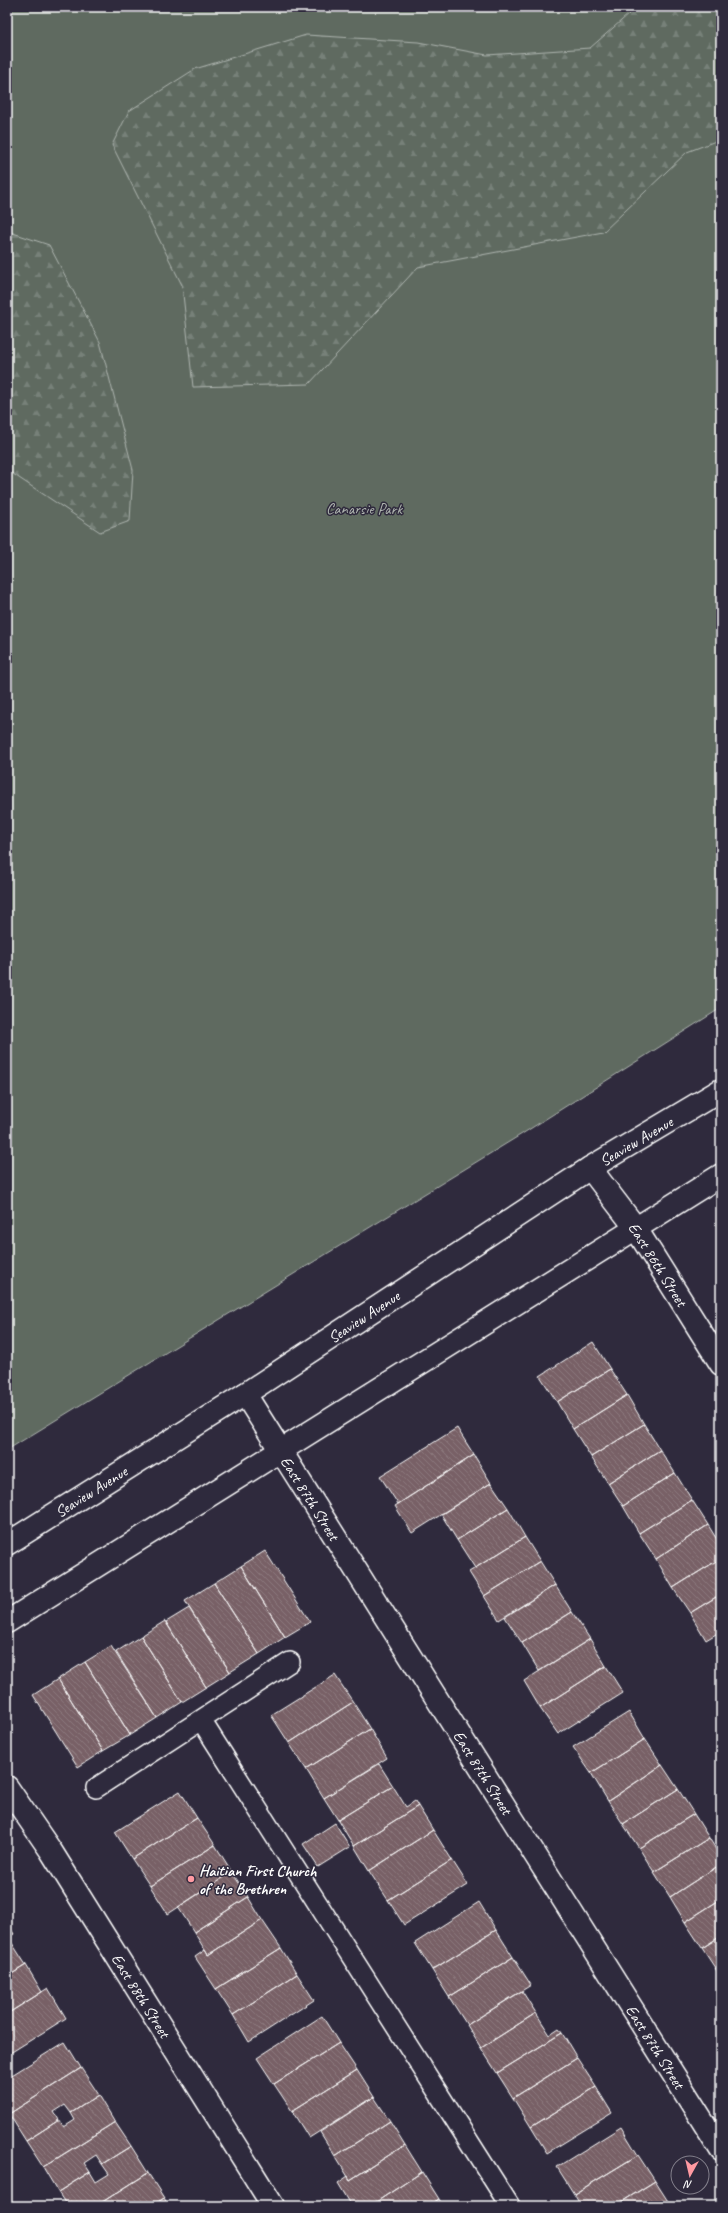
<svg xmlns="http://www.w3.org/2000/svg" width="728" height="2213" viewBox="0 0 728 2213" font-family="Caveat,sans-serif">
<defs>
<pattern id="forest-firs" width="22" height="20" patternUnits="userSpaceOnUse"><rect width="22" height="20" fill="#5f6b61"/><path d="M5 1l3.5 6h-7zM16 11l3.5 6h-7z" fill="#778179"/></pattern>
<pattern id="building-back-hatch" width="6" height="6" patternUnits="userSpaceOnUse"><rect width="6" height="6" fill="#786166"/><path d="M-1 5l2 2M0 0l6 6M5-1l2 2" fill="none" stroke="#8c797d"/></pattern>
</defs>
<rect width="100%" height="100%" fill="#2f2a3d"/>
<filter id="ink" filterUnits="userSpaceOnUse"><feTurbulence type="fractalNoise" baseFrequency=".025" numOctaves="2"/><feDisplacementMap in="SourceGraphic" scale="8" xChannelSelector="R" yChannelSelector="G"/><feConvolveMatrix kernelMatrix="1 2 1 2 8 2 1 2 1" color-interpolation-filters="sRGB"/></filter>
<g filter="url(#ink)">
<path fill="#5f6b61" stroke="#afb5b0" d="M7 7H721V1008L522 1134 7 1450Z"/>
<path fill="url(#forest-firs)" stroke="#afb5b0" d="M637 7H721V139L687 152 603 232 418 267 309 384 193 387 182 285 112 145 129 111 195 69 306 35 418 42 487 55 590 48Z
M7 231 49 245 100 342 133 470 130 521 100 532 10 472H7Z"/>
<path fill="url(#building-back-hatch)" stroke="#fff" d="M593 1342 610 1369 557 1402 540 1376Z
M610 1369 627 1395 573 1429 557 1402Z
M627 1395 644 1424 591 1457 573 1429Z
M644 1424 660 1450 608 1483 591 1457Z
M457 1428 474 1455 398 1504 380 1476Z
M660 1450 675 1473 623 1506 608 1483Z
M474 1455 491 1483 412 1533 395 1506Z
M675 1473 692 1500 639 1533 623 1506Z
M491 1483 508 1508 457 1540 441 1514Z
M692 1500 708 1525 656 1559 639 1533Z
M508 1508 525 1537 475 1568 457 1540Z
M708 1525 721 1546V1558L673 1588 656 1559Z
M525 1537 540 1561 484 1596 469 1572Z
M265 1551 310 1622 285 1637 241 1566Z
M721 1558V1594L690 1613 673 1588Z
M540 1561 555 1585 499 1620 484 1596Z
M241 1566 285 1637 259 1654 214 1583Z
M214 1583 259 1654 230 1672 185 1601Z
M555 1585 572 1612 522 1643 505 1617Z
M721 1594V1631L706 1640 690 1613Z
M189 1608 230 1672 206 1687 166 1622Z
M572 1612 590 1639 539 1671 522 1643Z
M165 1621 206 1687 182 1702 141 1636Z
M141 1636 182 1702 157 1718 116 1652Z
M590 1639 606 1666 540 1708 524 1681Z
M111 1646 157 1718 130 1735 85 1662Z
M85 1662 130 1735 103 1751 58 1679Z
M606 1666 623 1693 558 1734 540 1708Z
M335 1675 353 1702 289 1743 271 1715Z
M58 1679 103 1751 78 1767 33 1695Z
M353 1702 370 1729 306 1769 289 1743Z
M629 1712 645 1739 591 1773 573 1747Z
M370 1729 387 1758 324 1798 306 1769Z
M645 1739 662 1765 608 1801 591 1773Z
M379 1764 393 1786 338 1820 324 1798Z
M662 1765 678 1789 623 1824 608 1801Z
M393 1786 406 1807 415 1801 418 1806 354 1846 338 1820Z
M678 1789 694 1814 639 1848 623 1824Z
M180 1791 197 1818 132 1859 115 1832Z
M418 1806 433 1830 369 1871 354 1846Z
M694 1814 709 1838 654 1872 639 1848Z
M197 1818 215 1845 150 1886 132 1859Z
M335 1823 350 1847 318 1867 303 1844Z
M433 1830 452 1860 388 1900 369 1871Z
M709 1838 721 1857V1864L670 1897 654 1872Z
M215 1845 232 1872 168 1914 150 1886Z
M452 1860 468 1885 404 1925 388 1900Z
M721 1864V1899L685 1922 670 1897Z
M232 1872 248 1897 194 1932 178 1907Z
M248 1897 262 1920 208 1955 194 1932Z
M721 1899V1936L702 1948 685 1922Z
M479 1902 496 1930 432 1970 415 1943Z
M262 1920 281 1948 216 1989 195 1957 205 1950 208 1955Z
M7 1923 14 1934 7 1938Z
M496 1930 513 1957 449 1997 432 1970Z
M721 1936V1972L719 1974 702 1948Z
M8 1937 26 1965 7 1977V1938Z
M281 1948 297 1974 233 2015 216 1989Z
M513 1957 531 1985 467 2025 449 1997Z
M26 1965 42 1992 7 2014V1977Z
M297 1974 314 2000 249 2042 233 2015Z
M48 1988 66 2018 7 2055V2014Z
M522 1991 536 2013 481 2048 467 2025Z
M536 2013 550 2035 559 2029 562 2033 497 2073 481 2048Z
M322 2016 339 2043 274 2084 257 2058Z
M562 2033 577 2058 513 2098 497 2073Z
M65 2042 81 2068 9 2114 7 2078Z
M339 2043 357 2070 292 2111 274 2084Z
M577 2058 596 2087 531 2127 513 2098Z
M81 2068 99 2095 71 2113 65 2105 54 2112 59 2120 26 2141 9 2114Z
M357 2070 374 2097 309 2138 292 2111Z
M596 2087 612 2113 547 2153 531 2127Z
M99 2095 115 2122 43 2167 26 2141 59 2120 64 2127 75 2120 71 2113Z
M374 2097 390 2121 335 2156 320 2132Z
M390 2121 405 2145 350 2180 335 2156Z
M115 2122 131 2146 102 2164 96 2155 84 2163 90 2172 58 2192 43 2167Z
M621 2127 638 2155 574 2194 557 2167Z
M405 2145 422 2172 370 2206H352L338 2183 348 2176 350 2180Z
M131 2146 148 2173 96 2206H67L58 2192 90 2172 96 2182 109 2174 102 2164Z
M638 2155 655 2181 615 2206H581L574 2194Z
M422 2172 439 2199 428 2206H370Z
M148 2173 164 2198 152 2206H96Z
M655 2181 671 2206H615Z
M164 2198 169 2206H152Z
M439 2199 443 2206H428Z"/>
<g fill="none" stroke-linecap="round" stroke-linejoin="round">
<defs>
<path id="lane" d="M201 1720 510 2206
M96 1788 290 1662"/>
<g id="street">
<path id="s1" d="M590 1168 635 1227 721 1364"/>
<path id="s2" d="M245 1394 721 2150"/>
<path id="s3" d="M7 1787 51 1851 273 2206"/>
</g>
<g id="secondary">
<path id="s4" d="M7 1544 245 1394 590 1168 721 1090"/>
<path d="M7 1622 721 1175"/>
</g>
</defs>
<use href="#lane" stroke="#fff" stroke-width="22"/>
<use href="#street" stroke="#fff" stroke-width="25"/>
<use href="#secondary" stroke="#fff" stroke-width="25"/>
<use href="#lane" stroke="#2f2a3d" stroke-width="19"/>
<use href="#street" stroke="#2f2a3d" stroke-width="22"/>
<use href="#secondary" stroke="#2f2a3d" stroke-width="22"/>
</g>
</g>
<circle fill="#ff9aa2" stroke="#2f2a3d" stroke-width="1.5" cx="191" cy="1879" r="4"/>
<g text-anchor="middle" stroke-width="3" stroke-linejoin="round" paint-order="stroke">
<g font-size="16" fill="#afb5b0" stroke="#2f2a3d">
<text x="364" y="514">Canarsie Park</text>
</g>
<g font-size="16" fill="#fff" stroke="#2f2a3d">
<text dy="6" stroke="none"><textPath href="#s4" startOffset="747">Seaview Avenue</textPath></text>
<text dy="6" stroke="none"><textPath href="#s1" startOffset="118">East 86th Street</textPath></text>
<text dy="6" stroke="none"><textPath href="#s4" startOffset="423">Seaview Avenue</textPath></text>
<text dy="6" stroke="none"><textPath href="#s4" startOffset="99">Seaview Avenue</textPath></text>
<text dy="6" stroke="none"><textPath href="#s2" startOffset="123">East 87th Street</textPath></text>
<text dy="6" stroke="none"><textPath href="#s2" startOffset="447">East 87th Street</textPath></text>
<text dy="6" stroke="none"><textPath href="#s3" startOffset="248">East 88th Street</textPath></text>
<text dy="6" stroke="none"><textPath href="#s2" startOffset="771">East 87th Street</textPath></text>
</g>
<g font-size="16" font-weight="bold" fill="#fff" stroke="#2f2a3d" text-anchor="start">
<text x="199" y="1876">Haitian First Church<tspan x="199" dy="18">of the Brethren</tspan></text>
</g>
</g>
<rect width="728" height="2213" fill="none" stroke="#2f2a3d" stroke-width="24"/>
<rect x="12" y="12" width="704" height="2189" fill="none" stroke="#fff" stroke-width="1.5" filter="url(#ink)"/>
<g transform="translate(690 2175) rotate(188)"><circle r="19" fill="#2f2a3d" stroke="#827f8b"/>
<path d="M0-3L7 15L0 10L-7 15Z" fill="#ff9aa2"/>
<text y="-6" font-size="11" font-weight="bold" text-anchor="middle" fill="#ffffff">N</text>
</g>
</svg>
